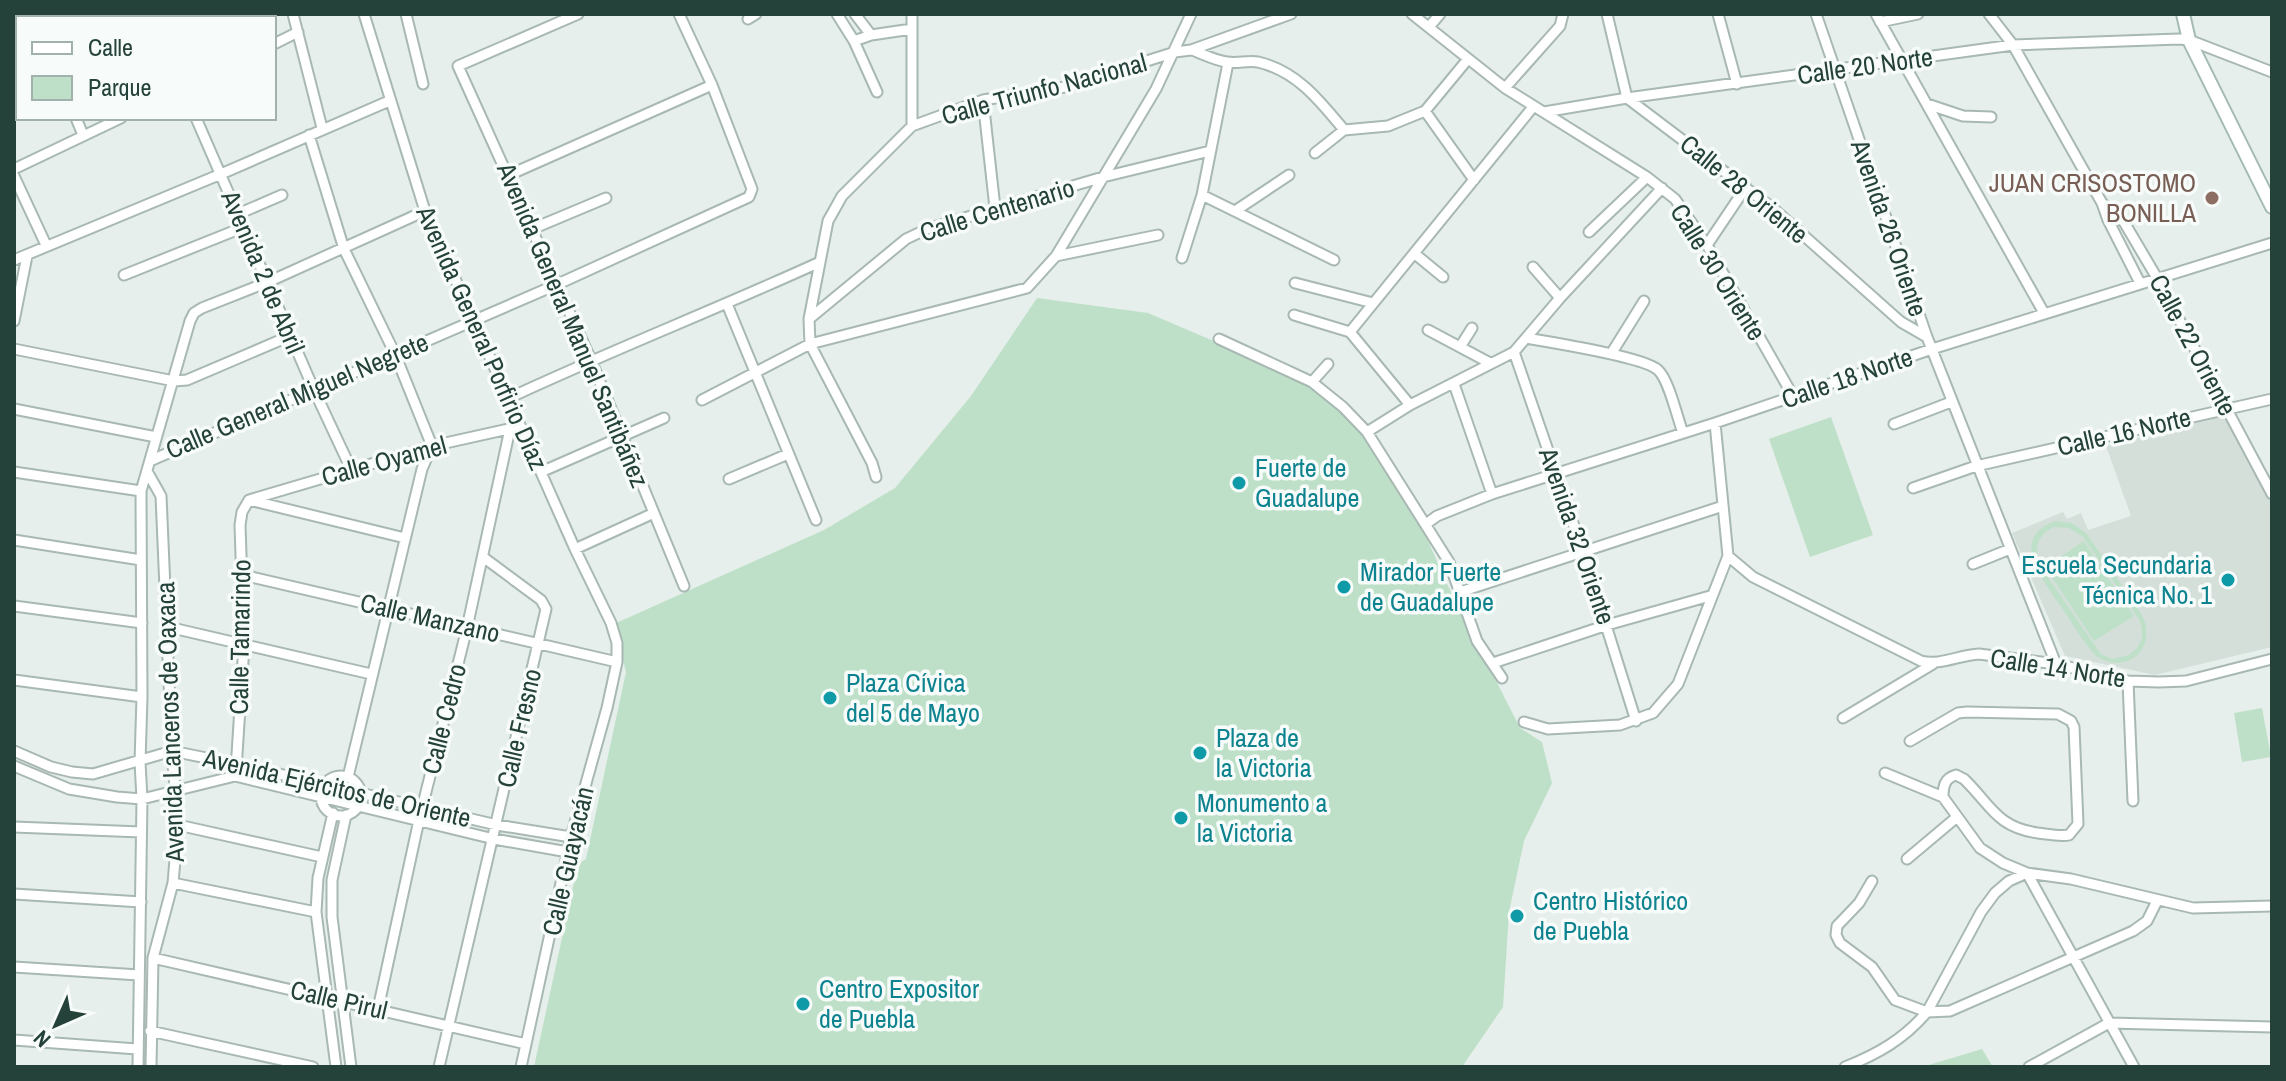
<svg xmlns="http://www.w3.org/2000/svg" width="2286" height="1081" viewBox="0 0 2286 1081" font-family="'Archivo Narrow',sans-serif">
<rect width="100%" height="100%" fill="#e6efeb"/>
<path fill="#d4dfda" d="M2225 414 2272 504V647L2155 675 2065 656 2012 533 2063 512 2067 519 2081 513 2088 530 2131 516 2106 446Z"/>
<path fill="#bfe0c8" fill-rule="evenodd" d="M1037 298 1148 313 1307 381 1347 415 1382 461 1416 513 1446 582 1520 728 1542 742 1552 783 1524 841 1509 912 1503 1007 1462 1067H534L578 864 586 859 626 672 614 624 824 530 895 488 971 396Z
M1831 417 1873 535 1810 557 1769 439Z
M2056 521 2072 523 2087 534 2142 615C2159 649 2125 677 2095 655 2082 641 2073 624 2062 608 2045 583 2006 537 2056 521ZM2054 527 2069 528 2083 537 2138 618C2146 632 2142 646 2129 655L2112 659 2101 654 2040 566C2034 548 2037 535 2054 527Z
M2084 541 2134 616 2094 641 2045 567Z
M2262 708 2271 757 2242 762 2234 713Z
M1982 1049 1993 1067H1922Z"/>
<g fill="none" stroke-linecap="round" stroke-linejoin="round">
<defs>
<path id="street" d="M150 14 152 18
M293 14 322 128
M364 14 425 211 575 549 611 623 617 643V662L607 708 571 837 521 1067
M406 14 423 84
M578 14 458 66 591 360 684 586
M837 14 854 41 877 92
M855 14 871 35
M912 14V126
M1412 14 1505 88 1647 177 1675 199 1707 245 1793 396
M1607 14 1627 98 1775 210 1901 322 1927 337
M1718 14 1737 84
M1816 14 1927 337 2056 664
M1876 14 2044 313
M1989 14 2013 45 2102 203 2108 220 2140 283
M26 18 27 14
M95 18 107 14
M748 19 756 14
M1880 22 1918 14
M1429 27 1440 14
M854 41 871 35 912 29
M14 42 18 39
M274 44 298 32
M1192 50C1203 54 1216 61 1227 62 1238 64 1247 60 1258 62 1297 71 1320 101 1344 130
M14 85 18 63
M1505 88 1560 26 1563 14
M983 100 995 208
M1927 104 1963 116 1991 117
M1425 111 1474 180
M1544 112 1627 98 2013 45 2179 39 2189 40 2272 72
M76 118 83 135
M196 118 314 390 351 469
M1344 130 1388 126 1425 111 1468 59
M309 135 344 249 395 354 432 446 422 469 348 777
M1315 153 1344 130
M14 169 121 118
M509 175 712 85
M14 176 46 245
M1202 195 1334 260
M2102 203 2124 222 2157 278 2272 494
M1235 211 1289 175
M238 214 282 195
M532 229 606 198
M1589 232 1647 177
M1707 245 1746 187
M1415 254 1443 277
M1056 256 1158 235
M1182 258 1202 195 1228 63
M14 260 221 174 389 101
M1533 267 1560 298
M124 275 244 227
M1295 283 1373 303
M727 304 816 520
M1294 315 1350 332
M809 319 906 239 927 229 1103 177 1210 151
M14 321 27 256
M1428 330 1490 363
M1350 332 1533 107
M1350 332 1410 405
M1526 338C1549 342 1645 357 1658 370 1669 380 1677 417 1683 433
M1219 339 1312 382 1343 407 1367 432 1449 562 1477 641 1502 678
M1460 347 1472 328
M14 349 174 381 187 380 290 336
M1514 352 1583 552 1636 721
M1611 354 1644 301
M1312 382 1328 364
M1454 384 1492 494
M509 398C612 350 717 309 820 262
M702 400 810 344 1027 288 1056 256 1156 89 1191 14
M14 409 156 437
M1894 424 1951 402
M1367 432 1410 405 1514 352 1560 298 1662 188
M152 460 558 284 749 197 752 189 712 85 679 14
M14 472 141 491
M541 472 664 418
M148 473 161 496 172 751 178 825 173 883 153 958 151 1067
M876 477 872 463 810 344 809 319 828 221 842 196 912 126 983 100 1065 87 1175 52 1191 50 1291 14
M729 479 788 454
M1913 488 1976 466 2272 399
M249 500 432 446 513 428
M249 500 405 538
M1426 524 1437 516 1492 494 1715 423 1932 349 2272 243
M14 540 141 560
M575 549 654 513
M1728 556 1753 577 1921 661C1940 666 1959 655 1979 654L2056 664 2128 681 2159 682 2186 681 2272 659
M1973 564 2010 549
M243 575 617 662
M1460 592 1723 506
M14 606 142 623
M168 627 371 674
M1493 663 1607 625 1710 596
M14 680 142 697
M2128 681 2133 801
M1843 718 1933 664
M1524 722 1548 729 1620 725 1653 713 1678 684 1728 556 1715 423
M1910 741 1958 713 1967 712 2058 714 2071 721 2074 727 2078 824 2069 835C2059 837 2048 834 2038 833 1996 827 1991 805 1964 779L1956 775C1945 778 1943 786 1943 797
M14 751 51 767 72 772 93 774 172 751 236 764 497 825 571 837
M14 766 69 789 117 797 142 799 235 776 494 839 568 852
M236 770 244 645 240 525 242 512 249 500
M1885 773 1943 797 1980 848 2003 863 2027 873 2134 1067
M321 796a20 20 0 1 1 40 0a20 20 0 1 1-40 0Z
M333 813 318 878 316 912 336 1067
M346 815 332 880V917L351 1067
M178 825 322 857
M14 827 141 832
M1907 859 1957 817
M1872 881 1859 903 1837 926 1836 935 1840 943 1872 967 1895 1000 1927 1012 1950 1011 2133 931 2147 921 2157 901
M173 883 316 912
M14 894 141 902
M153 958 526 1044
M14 967 139 975
M378 1009 419 820 467 628 510 429
M150 1031 313 1067
M14 1040 137 1049
M138 1067 142 799 140 762 142 697 141 491 190 321 194 313 202 308 268 282 425 211
M439 1067 546 609 541 600 483 557
M1845 1067C1878 1054 1904 1039 1927 1012L1981 912 1995 893 2009 881 2027 873 2071 879 2193 908 2272 906
M2029 1067 2109 1023 2272 1027"/>
<path id="secondary" d="M2183 14 2189 40 2272 207"/>
</defs>
<use href="#street" stroke="#a8b8b2" stroke-width="13"/>
<use href="#secondary" stroke="#a4bbb3" stroke-width="16"/>
<use href="#street" stroke="#fff" stroke-width="9"/>
<use href="#secondary" stroke="#fff" stroke-width="12"/>
</g>
<circle fill="#8d6e63" stroke="#f7fbf9" stroke-width="3" cx="2212" cy="198" r="8"/>
<g fill="#0f9aa8" stroke="#f7fbf9" stroke-width="3">
<circle cx="1239" cy="483" r="8"/>
<circle cx="2228" cy="580" r="8"/>
<circle cx="1344" cy="587" r="8"/>
<circle cx="830" cy="698" r="8"/>
<circle cx="1200" cy="753" r="8"/>
<circle cx="1181" cy="818" r="8"/>
<circle cx="1517" cy="916" r="8"/>
<circle cx="803" cy="1004" r="8"/>
</g>
<g text-anchor="middle" stroke-width="7" stroke-linejoin="round" paint-order="stroke">
<g font-size="26" fill="#24423a" stroke="#f7fbf9">
<text transform="translate(1865 66) rotate(-8)" y="9">Calle 20 Norte</text>
<text transform="translate(1044 89) rotate(-15)" y="9">Calle Triunfo Nacional</text>
<text transform="translate(1744 189) rotate(39)" y="9">Calle 28 Oriente</text>
<text transform="translate(997 210) rotate(-17)" y="9">Calle Centenario</text>
<text transform="translate(1889 228) rotate(71)" y="9">Avenida 26 Oriente</text>
<text transform="translate(263 272) rotate(67)" y="9">Avenida 2 de Abril</text>
<text transform="translate(1718 272) rotate(58)" y="9">Calle 30 Oriente</text>
<text transform="translate(573 325) rotate(67)" y="9">Avenida General Manuel Santibáñez</text>
<text transform="translate(482 338) rotate(66)" y="9">Avenida General Porfirio Díaz</text>
<text transform="translate(2193 345) rotate(62)" y="9">Calle 22 Oriente</text>
<text transform="translate(1847 378) rotate(-19)" y="9">Calle 18 Norte</text>
<text transform="translate(297 396) rotate(-23)" y="9">Calle General Miguel Negrete</text>
<text transform="translate(2124 432) rotate(-13)" y="9">Calle 16 Norte</text>
<text transform="translate(384 461) rotate(-15)" y="9">Calle Oyamel</text>
<text transform="translate(1577 536) rotate(71)" y="9">Avenida 32 Oriente</text>
<text transform="translate(430 618) rotate(13)" y="9">Calle Manzano</text>
<text transform="translate(240 637) rotate(-89)" y="9">Calle Tamarindo</text>
<text transform="translate(2058 668) rotate(9)" y="9">Calle 14 Norte</text>
<text transform="translate(444 719) rotate(-76)" y="9">Calle Cedro</text>
<text transform="translate(170 722) rotate(-92)" y="9">Avenida Lanceros de Oaxaca</text>
<text transform="translate(519 728) rotate(-77)" y="9">Calle Fresno</text>
<text transform="translate(337 788) rotate(13)" y="9">Avenida Ejércitos de Oriente</text>
<text transform="translate(568 861) rotate(-77)" y="9">Calle Guayacán</text>
<text transform="translate(339 1000) rotate(13)" y="9">Calle Pirul</text>
</g>
<g font-size="26" fill="#785e54" stroke="#f7fbf9" text-anchor="end">
<text x="2196" y="192">JUAN CRISOSTOMO<tspan x="2196" dy="30">BONILLA</tspan></text>
</g>
<g font-size="26" fill="#0d838f" stroke="#f7fbf9" text-anchor="start">
<text x="1255" y="477">Fuerte de<tspan x="1255" dy="30">Guadalupe</tspan></text>
<text x="2212" y="574" text-anchor="end">Escuela Secundaria<tspan x="2212" dy="30">Técnica No. 1</tspan></text>
<text x="1360" y="581">Mirador Fuerte<tspan x="1360" dy="30">de Guadalupe</tspan></text>
<text x="846" y="692">Plaza Cívica<tspan x="846" dy="30">del 5 de Mayo</tspan></text>
<text x="1216" y="747">Plaza de<tspan x="1216" dy="30">la Victoria</tspan></text>
<text x="1197" y="812">Monumento a<tspan x="1197" dy="30">la Victoria</tspan></text>
<text x="1533" y="910">Centro Histórico<tspan x="1533" dy="30">de Puebla</tspan></text>
<text x="819" y="998">Centro Expositor<tspan x="819" dy="30">de Puebla</tspan></text>
</g>
</g>
<rect width="2286" height="1081" fill="none" stroke="#24423a" stroke-width="32"/>
<rect x="16" y="16" width="260" height="104" fill="#f7fbf9" stroke="#a3b1ad" stroke-width="2"/>
<rect x="32" y="42" width="40" height="12" fill="#ffffff" stroke="#a3b1ad" stroke-width="2"/>
<text x="88" y="56" font-size="24" fill="#24423a">Calle</text>
<rect x="32" y="76" width="40" height="24" fill="#bfe0c8" stroke="#a3b1ad" stroke-width="2"/>
<text x="88" y="96" font-size="24" fill="#24423a">Parque</text>
<g transform="translate(56 1025) rotate(225)" stroke="#f7fbf9" stroke-width="6" paint-order="stroke">
<path d="M0-6L14 30L0 20L-14 30Z" fill="#24423a"/>
<text y="-12" font-size="22" font-weight="bold" text-anchor="middle" fill="#24423a">N</text>
</g>
</svg>
